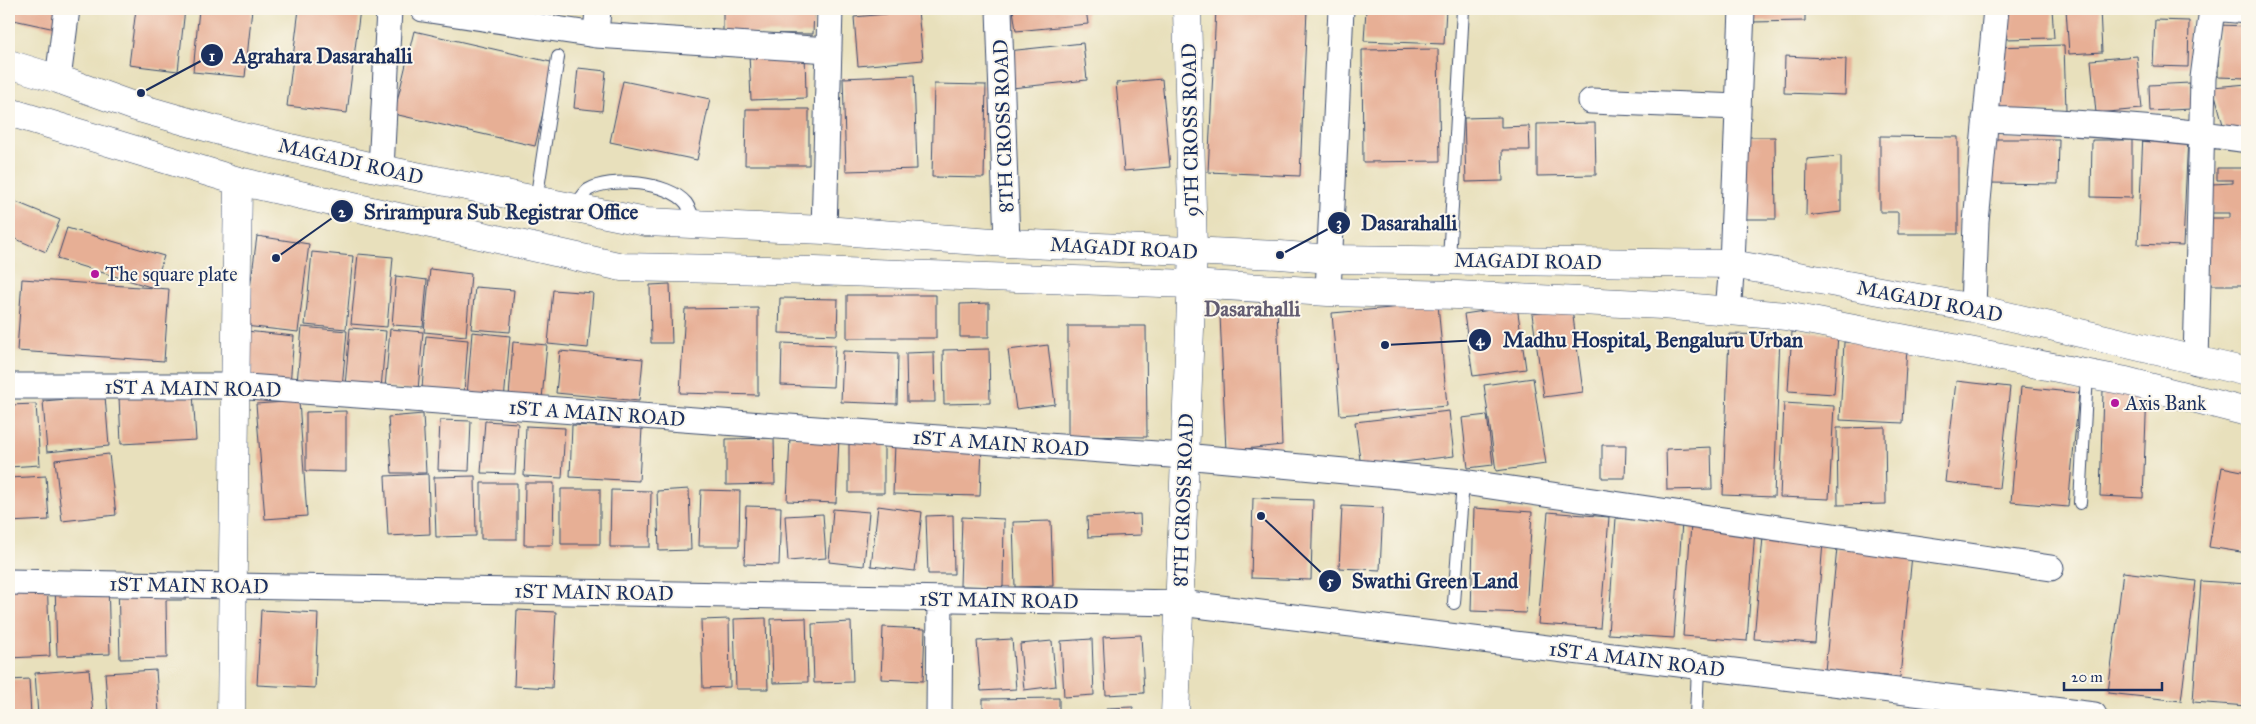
<svg xmlns="http://www.w3.org/2000/svg" width="2256" height="724" viewBox="0 0 2256 724" font-family="'IM FELL Great Primer',serif">
<rect width="100%" height="100%" fill="#fbf7ec"/>
<filter id="ink" filterUnits="userSpaceOnUse"><feTurbulence type="fractalNoise" baseFrequency=".02" numOctaves="2"/><feDisplacementMap in="SourceGraphic" scale="10" xChannelSelector="R" yChannelSelector="G"/><feConvolveMatrix kernelMatrix="1 2 1 2 8 2 1 2 1" color-interpolation-filters="sRGB"/></filter>
<filter id="wash" filterUnits="userSpaceOnUse"><feTurbulence type="fractalNoise" baseFrequency=".0096" numOctaves="4" result="noise"/><feDisplacementMap in="SourceGraphic" scale="20" xChannelSelector="R" yChannelSelector="G"/><feGaussianBlur stdDeviation="1.12" result="paint"/><feColorMatrix in="noise" values="0 0 0 0 0 0 0 0 0 0 0 0 0 0 0 0 0 1.4 0 .05"/><feComposite in="paint" operator="in"/></filter>
<g filter="url(#wash)">
<rect width="100%" height="100%" fill="#e8e0bc"/>
<g id="blocks">
<path fill="#e7af95" d="M9 9H59L55 29 9 19Z
M136 9H185L178 71 129 65Z
M199 9H252L245 77 193 72Z
M299 9H360L347 113 287 106Z
M723 9H814L813 34 723 33Z
M1013 9H1086L1088 24 1016 31Z
M1216 9H1307L1300 176 1208 172Z
M1366 9H1446L1444 44 1364 41Z
M1751 9H1805V21L1751 22Z
M1860 9H1914V11H1860Z
M2003 9H2052L2054 38 2004 39Z
M2066 9H2100L2102 52 2069 54Z
M918 11 923 60 858 66 854 17Z
M2155 20 2189 21 2188 67 2153 66Z
M2219 25 2247 26V78L2218 77Z
M414 31 555 63 535 146 394 114Z
M1083 43 1087 80 1012 88 1008 51Z
M2064 45 2066 110 1996 112 1994 47Z
M1438 49 1440 161 1363 162 1362 50Z
M805 51 806 98 751 100 749 53Z
M1785 56 1846 59 1845 95 1784 93Z
M2137 56 2142 109 2096 113 2091 60Z
M578 68 606 71 602 111 574 108Z
M914 75 917 169 846 171 843 78Z
M1162 79 1170 167 1124 171 1116 83Z
M623 81 710 99 697 160 610 142Z
M2190 83 2191 109 2150 111 2149 85Z
M934 84 986 85 984 178 932 177Z
M2247 84V133L2225 132 2213 87Z
M746 109H809V165H745Z
M1501 117V127L1529 126 1530 150H1502L1503 181 1466 182 1464 118Z
M1595 123 1596 175 1537 176V124Z
M2143 134 2188 136 2183 246 2138 244Z
M1880 136 1958 137V234H1898V212H1880Z
M1744 137H1775L1776 219H1746Z
M1990 139H2059L2058 184 1989 183Z
M2092 140H2132V198L2091 197Z
M1841 156V212L1806 216 1807 159Z
M2217 168H2247V285H2207V218H2230V213H2212V184L2233 183V180H2217Z
M9 199 60 220 46 252 9 236Z
M67 228 164 256 154 288 57 259Z
M257 236 309 244 298 332 245 326Z
M9 245 13 246 10 281H9Z
M312 252 353 256 346 329 305 325Z
M358 254 393 257 387 327 351 324Z
M430 269 471 274 466 336 424 332Z
M396 276 427 280 423 327 392 325Z
M22 279 169 289 164 361 17 351Z
M670 284 672 343H651L650 285Z
M475 287 514 290 510 332 471 329Z
M553 290 593 293 588 348 548 344Z
M847 295H936V338H847Z
M780 298 838 299 837 335 779 333Z
M989 303V337H960V304Z
M1438 304 1447 406 1340 415 1332 313Z
M1517 306 1526 369 1473 376 1464 314Z
M1277 307 1282 445 1226 451 1220 315Z
M758 308V395L680 393 685 309Z
M1572 309 1583 392 1544 397 1532 314Z
M1068 326H1146L1147 437 1068 436Z
M302 327 347 331 342 388 297 383Z
M350 328 386 331 381 389 345 386Z
M390 329 423 332 418 390 385 388Z
M246 331 294 336 290 385 241 381Z
M472 332 510 336 504 400 467 396Z
M1792 332 1838 334 1834 394 1788 391Z
M1729 334 1780 335 1774 497 1723 495Z
M426 336 468 340 464 393 422 389Z
M513 342 547 345 542 399 509 397Z
M1844 342 1907 345 1903 423 1840 420Z
M782 343 835 345 833 387 781 385Z
M1048 345 1055 404 1016 409 1008 350Z
M989 349 990 403 944 404 943 350Z
M560 351 643 359 639 401 556 393Z
M843 351 898 353 897 404 841 402Z
M934 352 935 402H907L906 353Z
M1533 378 1546 464 1496 471 1484 385Z
M1956 381 2010 387 1999 488 1945 482Z
M2021 387 2079 393 2068 507 2011 502Z
M2103 390 2147 391 2143 498 2100 496Z
M193 393 196 440 121 444 119 396Z
M105 396 109 446 47 452 43 401Z
M299 401 307 516 265 519 256 404Z
M1784 403 1834 406 1829 499 1780 497Z
M36 404 40 465 9 467V405Z
M346 411V472L306 471V412Z
M1449 411 1454 456 1361 467 1355 422Z
M423 414 426 473H392L388 417Z
M1487 415 1493 465 1468 468 1462 418Z
M440 420 471 421 469 471 438 470Z
M485 421 518 423 515 474 481 473Z
M572 425 642 428 639 481 570 477Z
M526 426 565 428 562 478 524 476Z
M1885 427 1886 504 1838 505 1837 428Z
M790 437 839 438 836 503 787 501Z
M774 438 775 484 726 485V439Z
M849 438H884V493H849Z
M895 444 982 446 980 496 893 494Z
M1602 445H1626L1625 478H1602Z
M1711 447 1712 489 1667 490 1666 449Z
M109 454 116 515 62 521 55 460Z
M2222 467 2247 472V553L2209 547Z
M428 474 430 534 388 536 385 476Z
M46 476 49 520 9 522V478Z
M475 476 476 536 436 537 434 477Z
M481 483H517V539H481Z
M525 483H554L553 545H524Z
M561 489H600V544H561Z
M689 489 691 550 659 551 657 491Z
M611 490 651 491 650 547H610Z
M701 490 740 491 739 546H699Z
M1253 498 1313 500 1311 580 1251 578Z
M746 506 781 507 779 565 744 564Z
M878 506 922 512 915 571 871 566Z
M1342 506 1383 508 1380 570 1339 568Z
M1474 508 1532 512 1526 613 1471 611Z
M833 509 869 512 864 566 829 562Z
M1548 512 1609 517 1600 628 1538 624Z
M823 514 826 558 788 561 785 516Z
M1140 514 1141 535 1088 537 1087 517Z
M953 515 954 574H928L926 516Z
M962 517 1004 519 1003 587 960 586Z
M1616 518 1682 522 1674 638 1608 634Z
M1051 521 1053 586 1015 587 1013 522Z
M1691 524 1755 529 1747 641 1683 636Z
M1763 537 1823 542 1815 643 1754 639Z
M1837 548 1912 555 1900 677 1825 671Z
M2123 572 2196 581 2181 701 2108 693Z
M47 578 50 656 9 658V579Z
M108 580 110 654 57 656 55 582Z
M2201 581 2247 584V706L2193 702Z
M118 583 186 586V600H166L167 658 120 659Z
M261 610 318 613 315 688 257 685Z
M517 610 556 612 552 688 514 686Z
M766 618 768 689H736L734 619Z
M806 618 808 682 773 683 771 619Z
M729 619 730 687 703 688 701 620Z
M851 622 853 682 814 683 812 624Z
M883 627 925 629 923 681 881 679Z
M1141 635 1144 693 1106 695 1103 637Z
M1012 639 1016 689 981 691 977 641Z
M1092 639 1094 695 1064 697 1061 641Z
M1052 641 1056 686 1024 690 1020 644Z
M89 669 93 715H38L35 673Z
M156 670 159 713 108 715 105 673Z
M29 679 31 715H9V680Z
M1059 698V715H983V699Z
M1133 707V715H1106V708Z"/>
</g>
</g>
<g filter="url(#ink)">
<use href="#blocks" fill-opacity="0" stroke="#3a4a6c" stroke-width="1"/>
<g fill="none" stroke-linecap="round" stroke-linejoin="round">
<defs>
<path id="service" d="M536 201 558 57
M574 208C578 203 583 194 588 190 610 176 669 182 686 203 690 209 693 217 696 223
M1449 260 1463 9
M2080 503 2087 374
M1454 603 1463 482
M1696 715 1698 667"/>
<path id="minor" d="M423 9 596 35 829 50
M999 9 1007 243
M2224 9 2247 11
M596 35 598 9
M58 79 67 9
M1591 101 1738 107
M1985 119C2073 122 2160 127 2247 140
M381 169 389 9
M824 230 830 9
M1328 292 1341 9
M1973 308 1976 222 1996 9
M1728 311 1732 264 1742 9
M2196 362 2203 78 2212 9
M9 386H235L1184 456 1463 482 2051 568
M9 582 1180 603 2094 715
M939 715 940 599"/>
<path id="tertiary" d="M1187 9 1193 251
M231 715 238 181"/>
<path id="secondary" d="M1175 715 1193 251"/>
<path id="primary" d="M9 64 58 79 136 107 234 135 381 169 646 222 824 230 1007 243 1280 255 1330 259 1732 264 1973 308 2247 372
M9 112 238 181 622 267 815 271 1190 284 1328 292 1457 295 1662 305 1786 316 2126 381 2247 412"/>
</defs>
<use href="#service" stroke="#3a4a6c" stroke-width="14"/>
<use href="#minor" stroke="#3a4a6c" stroke-width="27"/>
<use href="#tertiary" stroke="#3a4a6c" stroke-width="29"/>
<use href="#secondary" stroke="#3a4a6c" stroke-width="29"/>
<use href="#primary" stroke="#3a4a6c" stroke-width="29"/>
<use href="#service" stroke="#fff" stroke-width="12"/>
<use href="#minor" stroke="#fff" stroke-width="25"/>
<use href="#tertiary" stroke="#fff" stroke-width="28"/>
<use href="#secondary" stroke="#fff" stroke-width="28"/>
<use href="#primary" stroke="#fff" stroke-width="28"/>
</g>
</g>
<g fill="#b5179e" stroke="#fbf7ec" stroke-width="2">
<circle cx="95" cy="274" r="5"/>
<circle cx="2115" cy="403" r="5"/>
</g>
<g text-anchor="middle" stroke-width="4" stroke-linejoin="round" paint-order="stroke">
<g font-size="20" fill="#1b2f5e" stroke="#fbf7ec">
<text transform="translate(1003 126) rotate(-92)" y="7">8TH CROSS ROAD</text>
<text transform="translate(1190 130) rotate(-91)" y="7">9TH CROSS ROAD</text>
<text transform="translate(351 161) rotate(13)" y="7">MAGADI ROAD</text>
<text transform="translate(1124 248) rotate(3)" y="7">MAGADI ROAD</text>
<text transform="translate(1528 261) rotate(1)" y="7">MAGADI ROAD</text>
<text transform="translate(1930 301) rotate(11)" y="7">MAGADI ROAD</text>
<text transform="translate(193 388) rotate(1)" y="7">1ST A MAIN ROAD</text>
<text transform="translate(597 413) rotate(4)" y="7">1ST A MAIN ROAD</text>
<text transform="translate(1001 443) rotate(4)" y="7">1ST A MAIN ROAD</text>
<text transform="translate(1183 500) rotate(-88)" y="7">8TH CROSS ROAD</text>
<text transform="translate(189 585) rotate(1)" y="7">1ST MAIN ROAD</text>
<text transform="translate(594 592) rotate(1)" y="7">1ST MAIN ROAD</text>
<text transform="translate(999 600) rotate(1)" y="7">1ST MAIN ROAD</text>
<text transform="translate(1637 659) rotate(7)" y="7">1ST A MAIN ROAD</text>
</g>
<g font-size="20" fill="#1b2f5e" stroke="#fbf7ec" text-anchor="start">
<text x="105" y="281">The square plate</text>
<text x="2125" y="410">Axis Bank</text>
</g>
<g font-size="21" font-weight="bold" fill="#625c71" stroke="#fbf7ec">
<text x="1252" y="316">Dasarahalli</text>
</g>
</g>
<path fill="none" stroke="#1b2f5e" stroke-width="2" d="M141 93L212 55M276 258L342 211M1280 255L1339 223M1385 345L1480 340M1261 516L1330 581"/>
<g fill="#1b2f5e" stroke="#fbf7ec" stroke-width="2">
<circle cx="141" cy="93" r="5"/>
<circle cx="276" cy="258" r="5"/>
<circle cx="1280" cy="255" r="5"/>
<circle cx="1385" cy="345" r="5"/>
<circle cx="1261" cy="516" r="5"/>
<circle cx="212" cy="55" r="12"/>
<circle cx="342" cy="211" r="12"/>
<circle cx="1339" cy="223" r="12"/>
<circle cx="1480" cy="340" r="12"/>
<circle cx="1330" cy="581" r="12"/>
</g>
<g font-size="15" text-anchor="middle" font-weight="bold" fill="#fff">
<text x="212" y="61">1</text>
<text x="342" y="217">2</text>
<text x="1339" y="228">3</text>
<text x="1480" y="345">4</text>
<text x="1330" y="586">5</text>
</g>
<g font-size="21" text-anchor="middle" font-weight="bold" fill="#1b2f5e" stroke="#fbf7ec" stroke-width="4" stroke-linejoin="round" paint-order="stroke">
<text x="323" y="63">Agrahara Dasarahalli</text>
<text x="501" y="219">Srirampura Sub Registrar Office</text>
<text x="1409" y="230">Dasarahalli</text>
<text x="1653" y="347">Madhu Hospital, Bengaluru Urban</text>
<text x="1435" y="588">Swathi Green Land</text>
</g>
<rect width="2256" height="724" fill="none" stroke="#fbf7ec" stroke-width="30"/>
<path d="M2064 682v8h98v-8" fill="none" stroke="#1b2f5e" stroke-width="2.5"/>
<text x="2071" y="682" font-size="15" fill="#1b2f5e" stroke="#fbf7ec" stroke-width="4" paint-order="stroke">20 m</text>
</svg>
